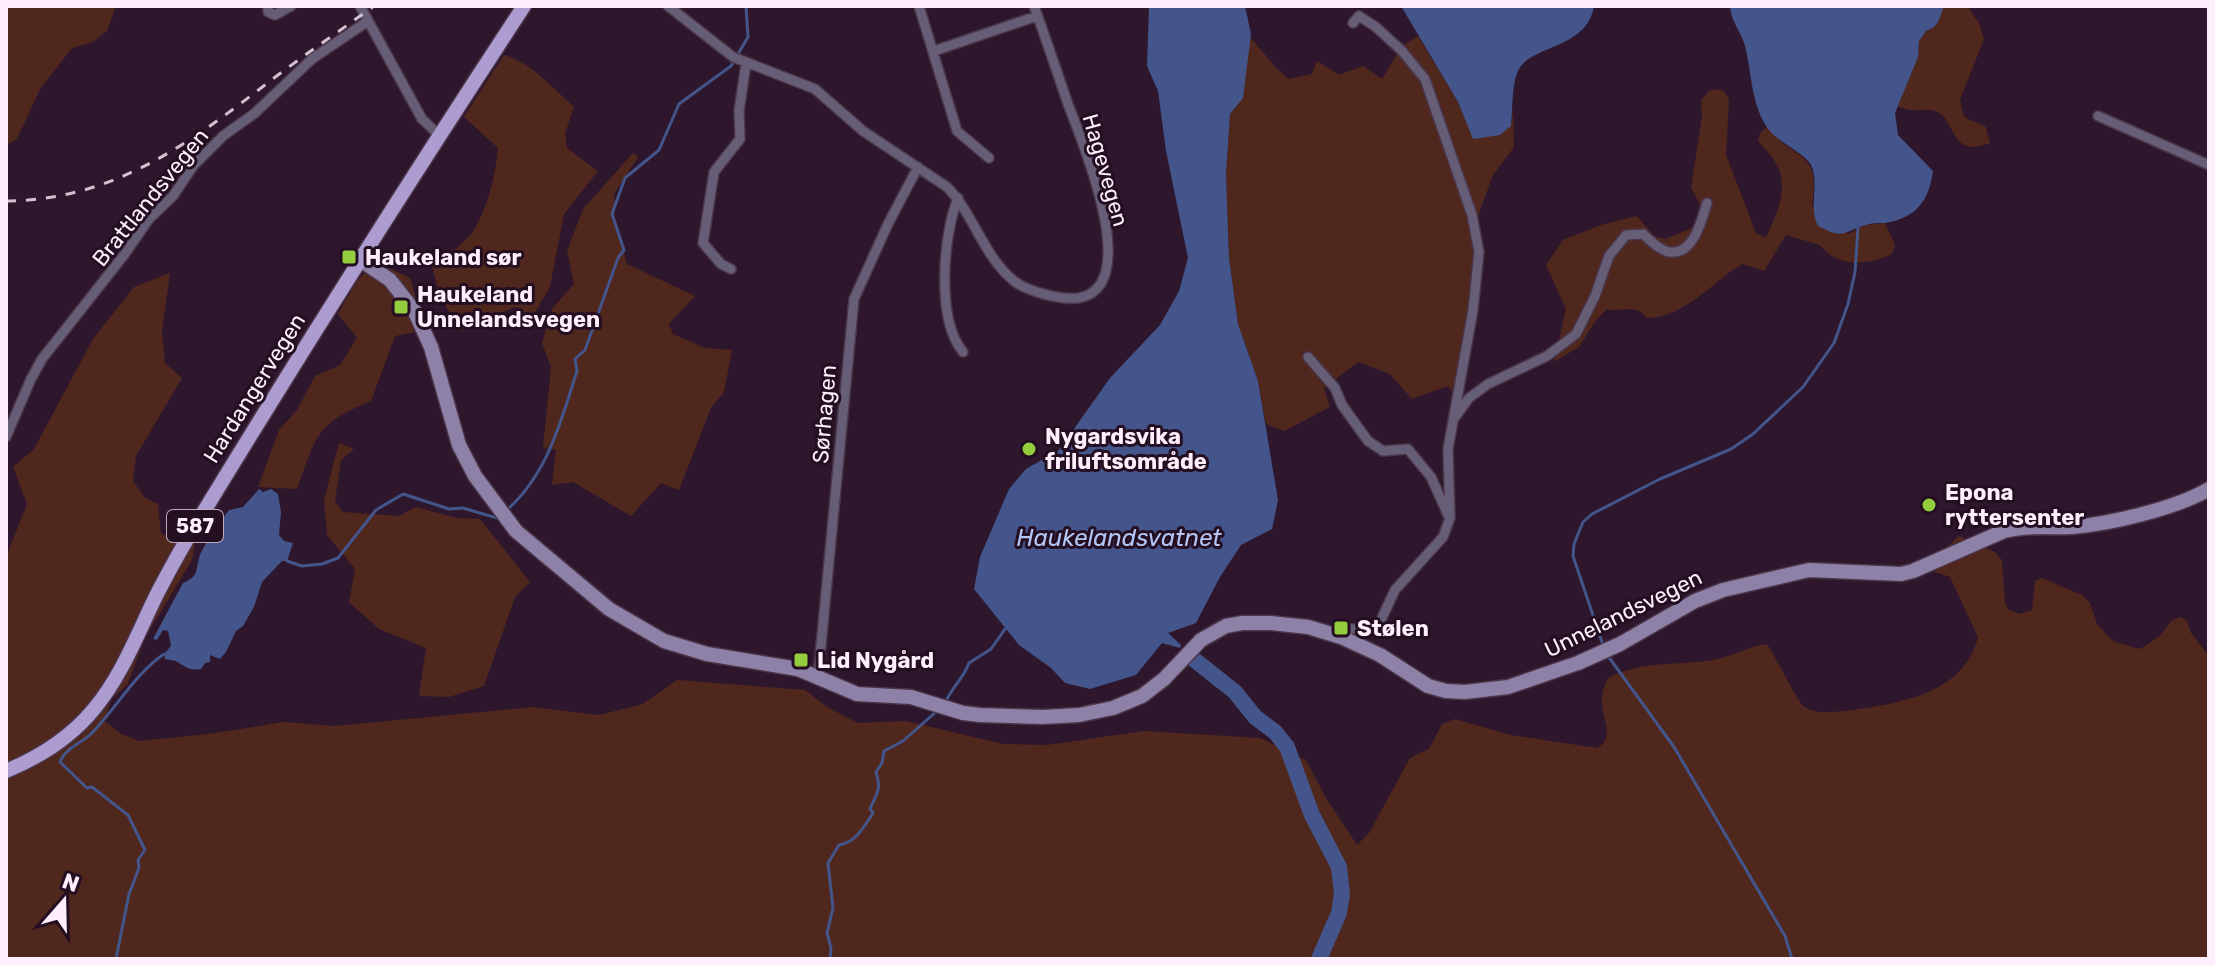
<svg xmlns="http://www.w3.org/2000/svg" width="2215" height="965" viewBox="0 0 2215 965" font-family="Rubik,sans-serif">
<rect width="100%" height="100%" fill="#2e172c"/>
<path fill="#50271d" d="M6 6H116L107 31 93 42 72 48 40 89 17 139 6 145Z
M1944 6H1967L1979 23 1984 39 1960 100 1964 117 1986 127 1990 144C1984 144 1977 147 1971 147 1951 145 1952 116 1935 111 1922 107 1916 114 1897 106L1918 57 1919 41 1926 31 1933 28Z
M1418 36 1458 102 1473 138 1511 126 1513 110 1514 147 1493 175 1478 216 1481 246 1459 400 1448 386 1412 399 1390 374 1358 362 1324 388 1330 407 1284 431 1266 424 1258 381 1238 324 1229 258 1226 174 1230 114 1243 98 1250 37 1278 70 1289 79 1312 74 1317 61 1339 75 1363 66 1382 79 1402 46Z
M504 55C531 62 554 89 574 107L565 133 567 148 598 171 564 214 550 287 527 326 514 307 460 331 440 296 432 266C444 256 463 245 472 233 487 211 496 174 498 148L464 117Z
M1717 89 1725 92 1729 100 1726 155 1756 233 1766 238C1777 212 1791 186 1774 160 1769 152 1763 147 1758 140L1761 132 1767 127C1796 163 1821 148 1812 205L1849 234 1864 225 1885 223 1895 245 1892 254C1867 266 1837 267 1820 245L1786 235 1764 271 1742 264C1712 282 1684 318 1647 318 1634 303 1623 313 1607 309L1596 320 1579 347 1554 362 1566 309 1546 265 1563 240 1604 224 1637 216 1654 236 1665 239 1692 228 1699 210V202L1691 188 1702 116 1701 100 1709 91Z
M633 153 638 157 614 194 615 217 627 264 695 296 669 324 673 334 705 348 732 350 724 392 711 408 679 490 661 483 631 516 573 482 552 485 556 450 543 448 551 367 542 343 552 309 574 284 567 251 583 209Z
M376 262 410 278 425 330 395 336 371 401C315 424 317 435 297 489L258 487 279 430 297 410 315 376 340 365 357 338 338 314 357 281Z
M170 273 162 332 165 363 182 378 136 456 133 481 145 498 158 504 161 533 177 542 195 543 192 560 146 636 127 685 111 699 105 721 121 734 139 741 209 734 283 722 335 726 533 707 599 715 643 704 677 680 805 690 827 707 858 723 906 721 1003 744 1047 745 1144 731 1260 738 1306 760 1326 798 1357 845 1369 833 1410 758 1429 749 1442 724 1455 719 1511 735 1597 748C1615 738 1603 721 1602 704 1601 694 1604 687 1608 678 1641 660 1678 666 1713 660 1732 657 1748 646 1767 644 1774 654 1799 704 1804 707 1820 716 1842 711 1859 709 1906 702 1965 691 1978 637L1950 577 1924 568 1959 536 1995 552 2002 560 2005 603 2009 610 2020 614 2032 610 2035 581 2042 578 2082 595 2090 603 2097 624 2106 634 2115 642 2140 649 2160 636 2171 621 2180 617 2187 621 2191 633 2209 656V959H6V557L27 504 13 467 34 449 93 339 134 287Z
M339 443 354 449 341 460 335 501 343 512 399 516 416 507 457 518 480 519 530 582 515 597 484 686 449 697 419 696 426 648 379 629 349 602 355 569 327 535 324 500Z"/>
<path fill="#43558a" d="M1149 6H1245L1251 34 1243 98 1230 114 1226 174 1229 258 1238 324 1258 381 1278 500 1272 529 1241 545 1220 577 1196 623 1168 633 1181 645 1180 648 1162 643 1136 675 1090 689 1065 683 1051 668 1019 645 974 589 980 557 1009 489 1026 469 1059 450 1110 378 1160 325 1179 291 1188 258 1166 151 1158 91 1147 66Z
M1401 6H1594C1587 49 1534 44 1519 69 1511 84 1513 110 1511 126L1500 135 1473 139 1458 102Z
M1730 6H1944L1938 22 1933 28 1926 31 1919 41 1918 57 1895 113 1898 135 1933 171C1929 200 1917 218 1885 223 1879 223 1872 223 1866 225 1842 232 1845 240 1818 226 1808 206 1820 185 1811 165 1807 155 1778 142 1769 130 1751 106 1752 74 1745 46 1741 31 1731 22 1730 6Z
M259 489 263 492 271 489 278 494 281 512 279 535 284 541 293 543 287 561H282L262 582 254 607 243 626 236 631 226 652 220 659 210 655V662L205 663 201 669C189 671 186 667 176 661L165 659 164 654 171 646 168 631 163 630 157 640 153 639 183 583C200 576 195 569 200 555 204 546 209 539 212 529L216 528 229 510 243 507Z"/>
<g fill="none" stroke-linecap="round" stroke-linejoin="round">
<path stroke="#43558a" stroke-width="3" d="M508 509C548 473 561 421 577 371L575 359 585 350 618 258 624 250 612 214 625 178 659 150 679 104 731 66 748 37 746 6
M287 561 302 566 322 564 338 558 376 510 403 494 449 509 463 508 497 518
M1603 645 1573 556 1574 544 1583 522 1592 514 1660 479 1731 449 1753 434 1803 387 1834 343 1848 304 1855 272 1858 228
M1608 656 1674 747 1785 936 1792 959
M946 701C953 686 963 679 969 663L991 649 1005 629
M116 959 129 894 139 868 138 860 145 850 128 815 92 787 87 788 60 762C64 749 82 743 92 733 116 708 136 673 164 654
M830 959 831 948 827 933 833 908 828 863 839 845C856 842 864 827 873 813L870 809C876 794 882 791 876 772L882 763 884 751 903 741 938 710"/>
<path stroke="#43558a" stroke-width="16" d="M1191 657 1235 692 1255 717 1275 732 1287 747 1312 815 1339 867 1342 894 1339 913 1319 959"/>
<defs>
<path id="street" d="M268 6V12L275 15 291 6
M360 6 422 119 439 135
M668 6 733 57 815 89 863 131 947 187C974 214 983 256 1014 281 1028 292 1061 300 1078 298 1145 288 1081 139 1068 104 1057 72 1046 39 1034 6
M919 6 957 131 989 158
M934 51 1037 16
M2098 116 2209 165
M958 198C943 235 936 320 963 352
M731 269 721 264 703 243 714 172 740 139 739 111 746 64
M1308 357 1335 388 1342 405 1368 441 1383 451 1408 449 1431 477 1448 515
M1455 417 1469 398 1488 384 1547 356 1576 334 1595 296 1609 256 1626 235 1643 234C1650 240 1660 251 1670 252 1694 255 1702 219 1707 203
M6 437 31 379 42 359 124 255 149 219 173 196 194 165 223 136 255 113 312 59 368 21
M1341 637 1347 629H1372L1380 622 1395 590 1443 537 1450 518 1448 449 1473 310 1479 252 1472 215 1425 79 1402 51 1376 27 1359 16 1353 23
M818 677 854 299 888 224 918 167"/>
<path id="secondary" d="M359 259 390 280 415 312 431 347 459 445 475 476 516 531 609 609 664 641 707 654 798 669 857 694 911 697 963 713 980 715 1043 717 1079 715 1113 708 1142 696 1164 679 1201 640 1226 626 1242 623H1270L1308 627 1341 637 1380 655 1428 686 1446 691 1465 692 1508 687 1578 663 1620 644 1695 601 1723 590 1809 570 1901 574 1913 571 2004 531C2027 525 2049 528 2072 527 2110 524 2177 508 2209 489"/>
<path id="primary" d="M6 771C40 757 71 737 94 709 123 674 138 632 158 592 173 563 189 535 206 508 309 339 415 172 524 6"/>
</defs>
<use href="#street" stroke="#4b3549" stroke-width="12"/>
<use href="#secondary" stroke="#4b3549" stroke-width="17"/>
<use href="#primary" stroke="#4b3549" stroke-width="17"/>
<use href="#street" stroke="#665e77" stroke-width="9"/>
<use href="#secondary" stroke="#8e81a8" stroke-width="14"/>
<use href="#primary" stroke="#ad9ccf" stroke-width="14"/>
<path stroke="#d3c1d0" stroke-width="3" stroke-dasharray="10 10" stroke-linecap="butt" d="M6 201C116 200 191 142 274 78 307 53 341 30 374 6"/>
</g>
<g fill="#93cd3e" stroke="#240e22" stroke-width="3">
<rect x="341" y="249" width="16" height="16" rx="4"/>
<rect x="393" y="299" width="16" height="16" rx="4"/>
<circle cx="1029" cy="449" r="8"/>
<circle cx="1929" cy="505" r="8"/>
<rect x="1333" y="620" width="16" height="16" rx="4"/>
<rect x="793" y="652" width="16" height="16" rx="4"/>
</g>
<g text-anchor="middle" stroke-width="6" stroke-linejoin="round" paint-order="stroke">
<rect fill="#240e22" stroke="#bdacbb" stroke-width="2" x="167" y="510" width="56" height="32" rx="6"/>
<g font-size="20" font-weight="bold" fill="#ffeffc">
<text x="195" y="533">587</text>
</g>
<g font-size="22" fill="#ffeffc" stroke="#240e22">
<text transform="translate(1106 170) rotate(74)" y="8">Hagevegen</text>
<text transform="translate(150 197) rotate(-51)" y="8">Brattlandsvegen</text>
<text transform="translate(254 388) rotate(-58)" y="8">Hardangervegen</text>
<text transform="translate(824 414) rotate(-85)" y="8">Sørhagen</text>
<text transform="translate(1623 613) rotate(-26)" y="8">Unnelandsvegen</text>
</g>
<g font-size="22" font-weight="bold" fill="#ffeffc" stroke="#240e22" text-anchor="start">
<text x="365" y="265">Haukeland sør</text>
<text x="417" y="302">Haukeland<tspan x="417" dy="25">Unnelandsvegen</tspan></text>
<text x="1045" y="444">Nygardsvika<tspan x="1045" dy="25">friluftsområde</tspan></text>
<text x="1945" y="500">Epona<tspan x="1945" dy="25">ryttersenter</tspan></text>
<text x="1357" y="636">Stølen</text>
<text x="817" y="668">Lid Nygård</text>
</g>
<g font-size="24" font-style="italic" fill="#b2c5f5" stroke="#240e22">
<text x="1119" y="546">Haukelandsvatnet</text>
</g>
</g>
<rect width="2215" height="965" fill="none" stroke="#ffeffc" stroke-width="16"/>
<g transform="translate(64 901) rotate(20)" stroke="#240e22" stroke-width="6" paint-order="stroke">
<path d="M0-6L14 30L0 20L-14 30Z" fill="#ffeffc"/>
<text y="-12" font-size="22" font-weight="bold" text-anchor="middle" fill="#ffeffc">N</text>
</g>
</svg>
